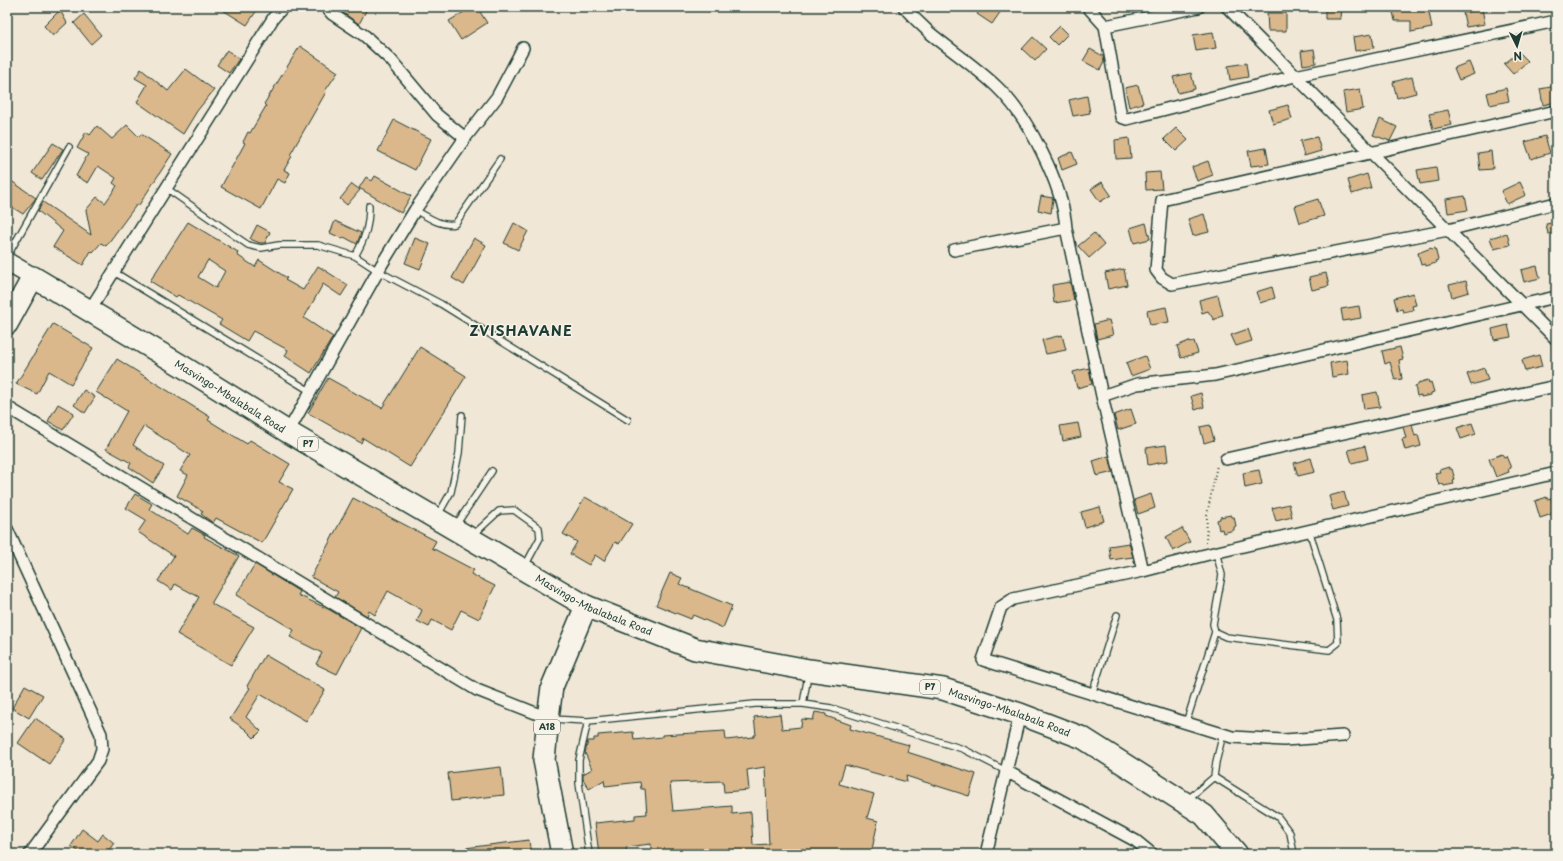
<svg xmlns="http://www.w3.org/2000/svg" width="1563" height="861" viewBox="0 0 1563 861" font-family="'Playpen Sans',sans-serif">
<rect width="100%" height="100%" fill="#f1e7d6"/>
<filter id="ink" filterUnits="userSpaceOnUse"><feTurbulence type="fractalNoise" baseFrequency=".025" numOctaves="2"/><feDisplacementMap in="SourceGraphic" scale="8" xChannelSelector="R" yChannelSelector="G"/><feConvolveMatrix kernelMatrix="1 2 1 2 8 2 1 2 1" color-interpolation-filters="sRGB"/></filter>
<g filter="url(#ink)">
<path fill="#dab88c" stroke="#1f3d34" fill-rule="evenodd" d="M218 7H259L247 25Z
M345 7H368L359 24 342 12Z
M472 7H477L487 23 461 40 449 21Z
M982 7H995L1001 11 992 24 977 14Z
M1325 7H1341L1340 19H1325Z
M1392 7H1428L1432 28 1411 32V21H1395Z
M1482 9 1485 24 1466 27 1463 13Z
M60 10 67 23 53 36 44 26Z
M1267 13H1286V31H1268Z
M84 14 101 35 91 44 74 23Z
M1060 26 1068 34 1057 45 1049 37Z
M1213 32 1216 48 1196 51 1193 35Z
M1372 34 1374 48 1355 51 1353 37Z
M1033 37 1046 49 1035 61 1022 49Z
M300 46 338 72 325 91 326 92 290 155 292 156 284 170 290 173 285 183 277 179 261 209 221 187 245 143 243 142 248 132 250 133 266 106 264 104Z
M1090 49 1103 56 1104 62 1100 70 1083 61Z
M1314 49 1316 63 1303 65 1301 51Z
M227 50 239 59 229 73 217 65Z
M1519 52 1528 61 1513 74 1504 64Z
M1469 62 1474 74 1459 80 1454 68Z
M1246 63 1248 77 1230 80 1228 66Z
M141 69 168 91 186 69 214 90 197 111 183 134 137 102 147 85 135 78Z
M1191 73 1195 89 1178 93 1173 77Z
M1412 77 1416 93 1397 98 1393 82Z
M1138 85 1143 103 1129 107 1125 88Z
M1556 86V102L1543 105 1540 89Z
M1506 88 1509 101 1490 105 1487 93Z
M1360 89 1363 109 1346 112 1343 92Z
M1087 96 1090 113 1073 116 1069 100Z
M1288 105 1292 119 1273 124 1269 110Z
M1448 110 1452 125 1433 129 1429 114Z
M1380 119 1397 127 1390 141 1373 135Z
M394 120 431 139 415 170 378 151Z
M127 125 139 137 141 134 172 154 139 205 137 204 106 246 101 243 93 252 91 251 83 265 53 247 63 231 38 211 43 202 91 235 86 210 97 197 105 203 117 186 113 183 116 178 98 166 88 183 76 176 88 154 77 148 86 132 90 135 97 126 112 139Z
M1176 128 1188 140 1176 151 1164 139Z
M1545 136 1550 153 1531 159 1525 142Z
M1317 137 1321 151 1304 156 1300 141Z
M1129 138 1131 158 1116 159 1115 140Z
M53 143 63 149 42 180 32 173Z
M1266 148 1269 164 1251 166 1248 151Z
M1491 151 1493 169 1480 170 1478 153Z
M1072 152 1077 164 1062 170 1058 158Z
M1208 161 1213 175 1197 181 1192 167Z
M1436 167 1438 181 1420 184 1417 170Z
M1160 172 1162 189 1146 190 1145 173Z
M1367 174 1371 188 1352 194 1348 180Z
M375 176 411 196 401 213 359 188 366 177 372 181Z
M7 178 36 198 23 214 7 204Z
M1102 182 1111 195 1100 202 1091 189Z
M1520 182 1526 195 1507 204 1501 191Z
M352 184 360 190 347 205 340 199Z
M1041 196 1053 198 1051 213 1038 210Z
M1465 196 1468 210 1448 213 1446 199Z
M1318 199 1324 216 1300 223 1295 206Z
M1204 214 1209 232 1193 236 1188 219Z
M335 221 361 233 357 244 344 237 343 239 330 233Z
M188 222 238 252 237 255 255 267 259 260 287 278 285 280 303 290 318 266 348 285 341 296 323 284 304 318 333 337 311 373 285 356 288 350 253 331 247 341 219 324 222 320 178 295 176 297 150 281ZM208 260 225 271 216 288 198 277Z
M1556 222V232L1548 234 1546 224Z
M514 223 528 231 518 250 504 243Z
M1146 223 1150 239 1134 243 1130 228Z
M257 225 270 232 265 243H260L250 239Z
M1094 233 1104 245 1089 258 1078 246Z
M1507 233 1510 245 1494 249 1490 238Z
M415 238 430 244 420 269 405 263Z
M474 238 486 245 464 285 452 278Z
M1431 248 1432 249 1435 248 1438 260 1435 261 1436 263 1426 266 1425 264 1421 265 1418 253Z
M1537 266 1540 278 1524 282 1521 270Z
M1124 269 1127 285 1108 289 1105 273Z
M1326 273 1329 286 1312 290 1309 277Z
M1466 281 1469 292 1452 297 1449 285Z
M1070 282 1074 300 1054 303 1052 285Z
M1272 287 1275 298 1260 303 1256 292Z
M1413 293 1416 305 1412 306 1413 310 1403 312 1402 309 1397 310 1394 298Z
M1218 295 1223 315 1214 320 1208 311 1202 313 1199 300Z
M1359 306 1361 318 1343 321 1341 309Z
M1166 307 1169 322 1150 325 1147 311Z
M1109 320 1113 335 1097 339 1094 324Z
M53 324 93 348 71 384 49 371 37 394 16 384Z
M1508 325 1511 337 1494 340 1492 329Z
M1248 329 1252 341 1236 346 1231 335Z
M1062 335 1066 350 1046 354 1042 340Z
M1189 341 1190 343 1194 341 1198 353 1181 358 1177 346Z
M420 347 466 376 410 467 363 438 361 443 308 413 328 378 382 408Z
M1400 347 1403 359 1399 360 1402 379 1395 380 1390 362 1385 364 1382 351Z
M1539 355 1542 367 1525 371 1522 360Z
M1145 356 1150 369 1131 376 1126 363Z
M117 359 210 417 208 420 247 444 250 440 290 464 279 482 293 489 262 543 216 518 213 523 201 514 203 511 177 496 188 475 180 471 190 455 144 426 133 445 164 466 153 483 129 467 131 463 106 449 127 411 96 392Z
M1347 360 1349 374 1332 377 1330 363Z
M1089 368 1092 384 1077 388 1073 372Z
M1484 368 1488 380 1471 385 1467 374Z
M1428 380 1429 383 1431 382 1434 392 1431 393V395L1421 397V395L1417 396 1415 386 1418 385V383Z
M84 390 95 397 85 413 74 405Z
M1377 392 1380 407 1364 409 1362 395Z
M1201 393 1204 407 1195 410 1191 396Z
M58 404 74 413 63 430 48 421Z
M1131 409 1136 424 1118 430 1114 415Z
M1078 423 1081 437 1063 441 1060 426Z
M1472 423 1476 434 1461 439 1457 428Z
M1210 425 1214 440 1204 443 1200 427Z
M1412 425 1415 436 1418 435 1421 446 1405 450 1402 439 1406 438 1403 427Z
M1166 445 1168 461 1148 465 1146 448Z
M1365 446 1368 459 1352 463 1348 450Z
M1502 454 1504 457 1506 456 1511 468 1508 469 1509 472 1496 477 1489 459Z
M1109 456 1113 472 1097 476 1093 461Z
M1311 458 1315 472 1298 476 1294 463Z
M1449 467V469H1452L1455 480 1453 481 1454 484 1444 486 1443 484 1439 485 1435 473 1440 472 1439 470Z
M1259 470 1262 484 1245 488 1243 473Z
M1344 492 1348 506 1333 510 1329 496Z
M135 494 152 504 149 509 188 534 192 528 205 535 204 537 239 556 212 602V604L254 627 231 665 177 634 199 597 175 584 172 590 158 581 174 556 138 532 146 520 126 508Z
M1151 494 1155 508 1138 514 1134 500Z
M585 497 632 524 619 544 615 542 604 561 595 555 589 565 570 554 577 542 563 534Z
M1547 497V499L1551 498 1555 511 1551 512 1552 514 1540 518 1535 501Z
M353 498 436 541 432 548 474 570 471 574 495 586 479 619 461 610 451 630 432 620 429 627 417 621 422 610 388 591 375 615 369 611 367 616 335 597 338 592 311 577Z
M1289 504 1292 517 1276 521 1272 508Z
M1100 507 1104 521 1085 527 1081 512Z
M1231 515 1232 517H1234L1236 526 1234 527V530L1223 533 1222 529 1219 530 1217 520 1220 519V517Z
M1182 528 1190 542 1173 551 1166 537Z
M1129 543 1133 557 1111 560 1109 546Z
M255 564 300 592 298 595 328 609 361 628 337 674 316 664 322 653 290 637 294 630 236 595Z
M670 573 682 578 679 584 732 606 723 628 693 615 691 619 656 605Z
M265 655 325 690 306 721 260 694 246 717 261 731 254 738 245 729 230 719 250 688 247 686Z
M25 685 43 695 29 718 12 708Z
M815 712 826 714V716L851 725 850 729 909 745 907 752 976 774 969 796 906 776 907 782 845 765 839 784 874 794 867 818 878 821 871 854H776L762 850V854H679L678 851 652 852 651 844 626 847 627 854H599L595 823 635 819V815L647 814 645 789H641L640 782 605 786 604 780 589 789 583 779V774L592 769 585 753 588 741H594V738H598V735L633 732 634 740 662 737V735L725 731 726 740 754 737V735H756L754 717 780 714 782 729 801 727 802 719 813 720ZM765 767 769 844 753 845 751 812 732 814V806L673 811 670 783 723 781 724 792 749 790 747 770Z
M35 718 66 739 49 764 18 743Z
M501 767 504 795 451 801 448 773Z
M82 829 98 841 103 834 114 843 106 854H82L71 846Z
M529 840 531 854H466L465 848Z"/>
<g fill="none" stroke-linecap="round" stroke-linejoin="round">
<defs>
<path id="lane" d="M166 188 248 245 261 248 279 245H318L355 256 378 271 441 304 628 420
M415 210C428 217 441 227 455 224L500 159
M355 256C365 239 369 226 369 206
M7 257 69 147
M114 272 310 391
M438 515 451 492 459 453 462 415
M456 525 492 471
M472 536 499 511 514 510 539 528 540 538 525 566
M1216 552 1222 575 1213 624 1215 632 1226 637 1329 650 1338 643 1337 620 1309 530
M1092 694 1117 615
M803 704 808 675
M551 719 588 721 755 704H803L831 708 963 749 1006 771
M588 721 579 760V783L589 854
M1186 723 1215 632
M1223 734 1216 762 1214 777 1278 817 1290 833 1294 854
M1187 800 1214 777"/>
<path id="street" d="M326 7 332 14 365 36 391 60 437 115 465 138
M904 7C912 16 921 25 930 33 952 51 976 67 996 86 1028 116 1063 185 1066 228L1102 396 1143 571
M1088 7 1105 26
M1199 7 1105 26 1121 117 1127 119 1295 76 1556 21
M1227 7 1556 339
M1556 111 1162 200 1156 270 1162 278 1172 284 1448 230 1556 203
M954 250 1066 228
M89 311 274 17 283 7
M1102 396 1137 384 1215 375 1556 297
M7 407 477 690 548 718
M288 432 382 264 415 210 465 138 497 97 523 48
M1226 459 1556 386
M7 529 101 734 102 749 98 761 30 854
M1343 736 1284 740 1232 737 983 660 1001 607 1013 599 1143 571 1205 555 1556 473
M1006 771 1136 841 1152 854
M986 854 1020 714"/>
<path id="primary" d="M7 262 33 277"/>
<g id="highway">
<path id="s1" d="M7 324 33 277 182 366 288 432 586 606 695 649 809 670 943 689 1020 714 1083 738 1204 815 1237 854"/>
<path d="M562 854 544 760 548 718 552 687 586 606"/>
</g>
</defs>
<use href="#lane" stroke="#1f3d34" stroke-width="8"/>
<use href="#street" stroke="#1f3d34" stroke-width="14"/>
<use href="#primary" stroke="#1f3d34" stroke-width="21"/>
<use href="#highway" stroke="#1f3d34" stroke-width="24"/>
<path stroke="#1f3d34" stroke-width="2" stroke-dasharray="1 3" stroke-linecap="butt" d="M1206 543 1207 515 1217 465"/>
<use href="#lane" stroke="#f7f3e8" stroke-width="5.5"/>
<use href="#street" stroke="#f7f3e8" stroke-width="11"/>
<use href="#primary" stroke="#f7f3e8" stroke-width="18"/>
<use href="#highway" stroke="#f7f3e8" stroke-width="21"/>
</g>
</g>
<g text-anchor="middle" stroke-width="3" stroke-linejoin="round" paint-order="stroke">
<g fill="#f7f3e8" stroke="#60746a" stroke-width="1">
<rect x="298" y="437" width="20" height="14" rx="3"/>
<rect x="920" y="680" width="20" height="14" rx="3"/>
<rect x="534" y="720" width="26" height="14" rx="3"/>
</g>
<g font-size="9" font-weight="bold" fill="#1f3d34">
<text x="308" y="447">P7</text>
<text x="930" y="690">P7</text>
<text x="547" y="730">A18</text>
</g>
<g font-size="10" fill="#1f3d34" stroke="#f7f3e8">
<text dy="4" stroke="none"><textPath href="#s1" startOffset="284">Masvingo-Mbalabala Road</textPath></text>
<text dy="4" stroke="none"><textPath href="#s1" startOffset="704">Masvingo-Mbalabala Road</textPath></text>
<text dy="4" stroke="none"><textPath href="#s1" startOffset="1136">Masvingo-Mbalabala Road</textPath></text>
</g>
<g font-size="14" font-weight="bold" letter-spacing="1" fill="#1f3d34" stroke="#f7f3e8">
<text x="521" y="336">ZVISHAVANE</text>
</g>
</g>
<rect width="1563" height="861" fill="none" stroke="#f7f3e8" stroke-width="24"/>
<rect x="12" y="12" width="1539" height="837" fill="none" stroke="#1f3d34" stroke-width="1.5" filter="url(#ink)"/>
<g transform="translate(1517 46) rotate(175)" stroke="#f7f3e8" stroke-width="3" paint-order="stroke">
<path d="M0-3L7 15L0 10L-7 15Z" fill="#1f3d34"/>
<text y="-6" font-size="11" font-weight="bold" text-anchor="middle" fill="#1f3d34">N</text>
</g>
</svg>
